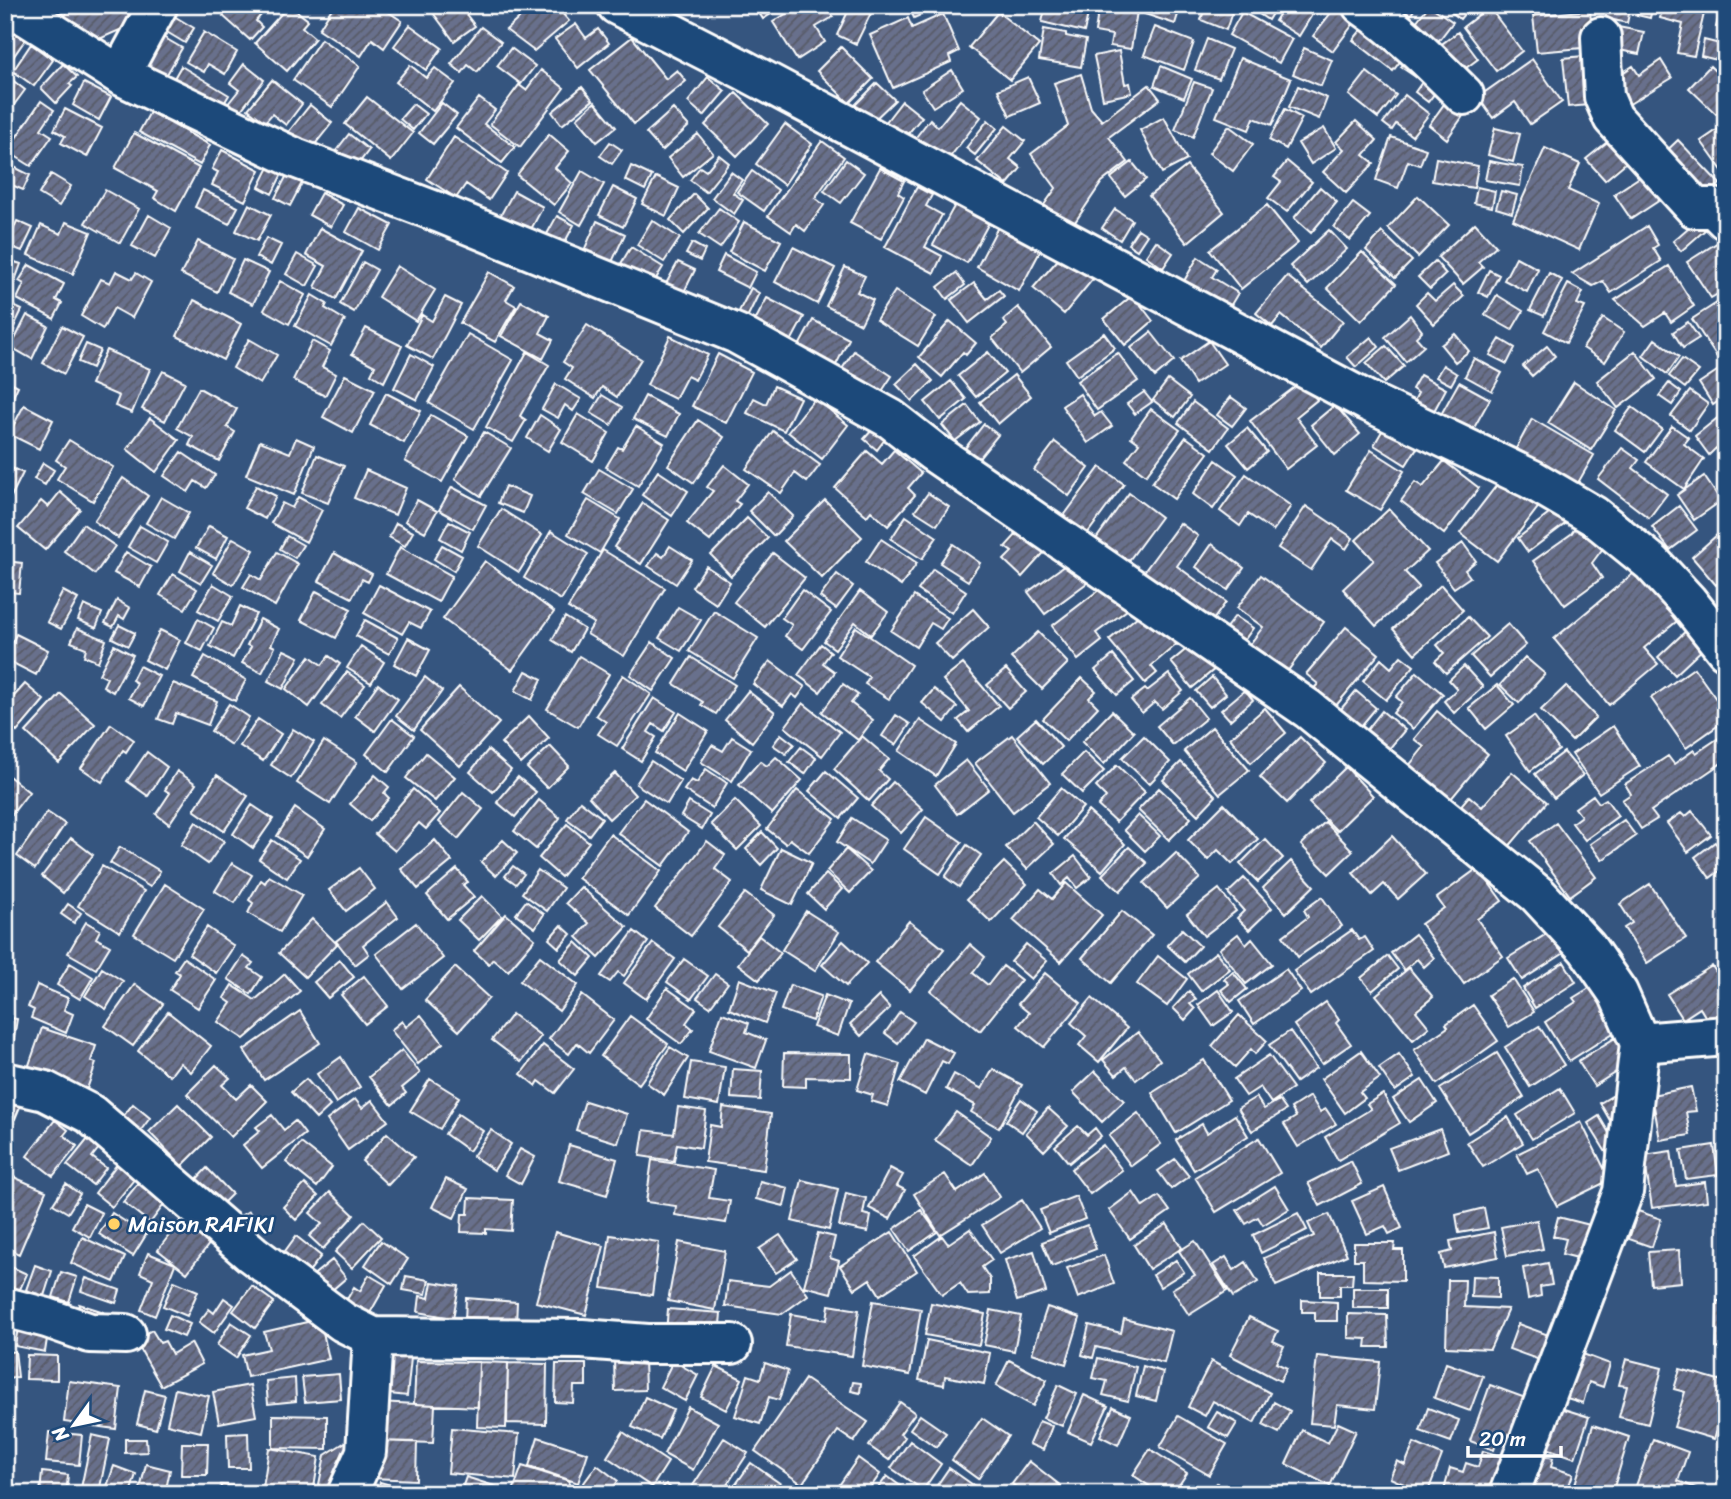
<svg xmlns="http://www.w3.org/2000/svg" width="1731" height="1499" viewBox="0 0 1731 1499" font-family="Sriracha,sans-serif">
<defs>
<pattern id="building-hatch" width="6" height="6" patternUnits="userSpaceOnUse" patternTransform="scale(1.75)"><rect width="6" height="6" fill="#686f8c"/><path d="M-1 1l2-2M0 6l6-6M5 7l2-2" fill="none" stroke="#575a66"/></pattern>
</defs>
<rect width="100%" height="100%" fill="#35557f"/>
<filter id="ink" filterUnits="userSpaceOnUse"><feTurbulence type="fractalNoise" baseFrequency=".0143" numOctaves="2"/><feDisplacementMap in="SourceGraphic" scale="14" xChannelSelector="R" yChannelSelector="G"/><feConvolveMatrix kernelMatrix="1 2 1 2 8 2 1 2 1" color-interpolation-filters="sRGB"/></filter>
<g filter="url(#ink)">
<path fill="url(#building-hatch)" stroke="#fff" stroke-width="2" d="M69 5H137L122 29 95 41 63 22Z
M232 5H269L256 21 262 27 250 40 223 16Z
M289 5 308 20 302 27 315 38 287 71 255 43Z
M334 5H378L402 21 384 48 372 39 361 56 319 29Z
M437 5H459L475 26 454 41 431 10Z
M534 5 570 6 562 13 569 21 534 51 506 30Z
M754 5H785L763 19Z
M800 5H825L833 17 816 27 825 42 797 60 773 22Z
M851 5 871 13 856 44 837 35Z
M869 5H887L884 12Z
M908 5H943L914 18Z
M1005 5H1034L1033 11Z
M1046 5H1090L1084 32 1042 22Z
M1099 5H1138L1131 49 1110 46 1112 35 1095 32Z
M1148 5H1181L1175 24 1145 14Z
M1206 5H1214L1232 12 1226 30 1201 20Z
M1246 5H1277L1268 20Z
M1285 5H1318L1299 36 1275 21Z
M1337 5H1347L1360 15 1333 51 1313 36Z
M1384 5H1417L1406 22Z
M1429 5 1453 22 1433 48 1410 30Z
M1443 5H1471L1460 19Z
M1616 5H1631L1627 23 1605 18 1608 7 1615 8Z
M1640 5H1653L1650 18 1637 15Z
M1663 5H1706L1694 56 1677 53 1683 24 1660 18Z
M1722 5H1726V29L1716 27Z
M1489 7 1522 51 1496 71 1463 27Z
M164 10 194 28 185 43 155 25Z
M1590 10 1592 35 1581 36 1582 48 1537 52 1533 16Z
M998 12 1039 45 1010 80 969 47Z
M1242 12 1292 39 1279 63 1229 35Z
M943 14 959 51 949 56 951 62 893 88 870 35 908 18 912 28Z
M1370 19 1409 49 1393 71 1353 40Z
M576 24 586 38 598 29 609 43 578 68 555 39Z
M410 25 442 48 426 70 394 46Z
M1613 26 1644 32 1639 54 1609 48Z
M481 27 501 42 477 72 468 65 462 73 451 64Z
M1155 27 1194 42 1184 70 1144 55Z
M1044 29 1066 33V36L1086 40 1081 67 1039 60Z
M151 30 182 48 162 83 131 65Z
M13 32 25 40 7 66 5 43Z
M204 32 237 52 225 74 208 64 204 72 186 62Z
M1458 32 1478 59 1466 68 1472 76 1435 49Z
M632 37 666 79 677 70 686 81 634 124 590 70Z
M321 39 360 66 332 107 293 80Z
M1207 39 1231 49 1219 79 1195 70Z
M1704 40 1720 44 1717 60 1701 56Z
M31 44 53 60 34 86 13 71Z
M841 47 873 79 849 103 817 71Z
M511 48 535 66 521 84 497 66Z
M1304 48 1332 60 1321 86 1293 74Z
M1119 51 1125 84 1130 83 1132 93 1103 99 1094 56Z
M1412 53 1427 65 1417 78 1401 67Z
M1594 55 1599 104 1568 107 1563 58Z
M1240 58 1291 79 1272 125 1254 118 1249 130 1216 117Z
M1532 59 1562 102 1530 124 1515 102 1493 118 1478 97Z
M1661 60 1672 78 1623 108 1607 83 1633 66 1639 75Z
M63 64 77 77 69 84 72 86 56 103 41 88Z
M244 64 264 80 238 114 227 105 239 90 230 83Z
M410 65 426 78 435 68 455 83 433 111 396 82Z
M181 66 229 95 217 115 169 87Z
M1161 66 1192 79 1184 98 1154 86Z
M1710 66 1726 82V105L1716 114 1689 88Z
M541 70 564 88 520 147 490 124 519 85 526 90Z
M952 70 963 88 933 107 922 90Z
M1430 71 1444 81 1428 102 1415 92Z
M1367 72 1396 95 1378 118 1349 95Z
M1081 74 1091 108 1102 121 1149 85 1160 99 1109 137 1128 162 1102 182 1073 225 1044 205 1056 188 1031 154 1068 126 1054 83Z
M6 75 25 90 5 117V76Z
M708 77 725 91 704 116 688 102Z
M1028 77 1040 103 1010 116 998 90Z
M272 80 302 104 286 125 272 114 265 122 248 109Z
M1194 82 1212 88 1193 137 1175 130Z
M84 83 111 97 99 120 73 105Z
M877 83 895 100 872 122 855 105Z
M1298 86 1327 98 1319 119 1289 107Z
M582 87 593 100 562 125 552 112Z
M736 93 768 124 737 156 705 125Z
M1452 93 1470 106 1447 139 1429 125Z
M1405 95 1429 114 1412 136 1396 124 1392 130 1383 123Z
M367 97 413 133 391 161 345 124Z
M479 98 495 110 484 124 515 147 502 163 456 128Z
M960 100 981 117 943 166 913 141 930 119 938 127Z
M41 101 54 110 41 129 52 136 31 166 7 151Z
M902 101 922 117 901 142 882 127Z
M595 102 616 127 597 142 577 118Z
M442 103 457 115 433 144 419 133Z
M413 104 426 114 413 130 400 119Z
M310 105 332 123 308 153 286 135Z
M65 109 102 128 87 157 61 143 65 136 54 130Z
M673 109 689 126 662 151 646 133Z
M1285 109 1302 118 1286 149 1269 140Z
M150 112 210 145 200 165 139 132Z
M1164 117 1187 160 1162 173 1140 130Z
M988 120 997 128 975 155 966 148Z
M1356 121 1377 140 1364 155 1374 163 1346 193 1323 172 1344 149 1336 142Z
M785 124 812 144 784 185 756 164Z
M1726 124V176L1701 141Z
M1006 126 1025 141 1010 159 1021 168 1007 185 977 161Z
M1229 126 1253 144 1233 171 1209 153Z
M1324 128 1336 148 1311 164 1298 143Z
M1495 128 1520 134 1513 162 1488 155Z
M134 133 199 168 176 211 154 198 158 191 115 168Z
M349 134 369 150 352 172 332 156Z
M549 134 569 151 555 168 572 183 554 205 517 175Z
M698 134 713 153 683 177 668 158Z
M1616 135 1634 156 1605 180 1586 159Z
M454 137 507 173 489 200 466 184 456 198 427 179Z
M1391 137 1426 149 1420 165 1408 161 1398 188 1376 180Z
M1678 140 1720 184 1699 203 1658 159Z
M822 141 844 157 815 198 824 205 805 231 796 224 791 232 768 216Z
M610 142 622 150 612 164 600 156Z
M1545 148 1580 164 1568 190 1599 204 1579 250 1513 220Z
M222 150 260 170 245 201 212 185 218 172 212 169Z
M719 155 729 163 706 192 690 180 700 167 706 171Z
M1436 158 1478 166 1474 188 1432 181Z
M846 160 864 173 841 203 824 191Z
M1287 161 1312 182 1287 212 1268 198 1281 182 1274 177Z
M1489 161 1523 167 1520 186 1485 180Z
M1132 162 1146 179 1125 196 1111 178Z
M8 164 30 175 23 190 5 182V171Z
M631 166 652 176 645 190 625 180Z
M1187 166 1224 212 1187 243 1149 196Z
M269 167 282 174 272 194 259 187Z
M880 168 904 181 898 193 904 197 881 239 850 223Z
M582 171 604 184 581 225 559 212Z
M752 171 778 190 764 211 737 192Z
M731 172 742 180 733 193 743 200 734 214 712 198Z
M1646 173 1663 198 1631 219 1614 194Z
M51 174 71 186 59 206 39 194Z
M287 175 302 183 290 206 275 198Z
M656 177 679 188 666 216 642 204Z
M613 187 637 199 623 227 599 215Z
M917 187 932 195 926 206 942 215 925 247 942 256 934 273 885 247Z
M1320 187 1337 202 1311 233 1294 218Z
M1477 187 1495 191 1492 207 1474 203Z
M105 190 139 209 120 243 85 223Z
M203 190 238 207 229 224 195 207Z
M514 191 543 207 530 231 514 221 510 227 498 220Z
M1501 191 1517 195 1512 213 1496 208Z
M321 193 343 205 331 227 309 215Z
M694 194 708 208 684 234 670 220Z
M1418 196 1449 225 1418 257 1388 228Z
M957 201 991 219 967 263 933 245Z
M1353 203 1370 216 1350 240 1334 227Z
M249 204 271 215 257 241 236 231Z
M1267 205 1298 243 1241 289 1210 250Z
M359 208 392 225 378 250 346 232Z
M719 208 739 222 720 248 699 234Z
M1115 209 1132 220 1120 240 1102 228Z
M149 215 171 228 155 258 132 246Z
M557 216 574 225 559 253 542 243Z
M5 217 12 220 5 236Z
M652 220 680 238 664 262 637 245Z
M17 221 33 228 22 251 7 245Z
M597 221 625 234 606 275 579 262Z
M1696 221 1705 230 1681 251 1673 241Z
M66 222 91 232 73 274 28 255 41 225 61 234Z
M744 222 781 241 765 271 729 252Z
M1000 223 1043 246 1019 291 977 267Z
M1475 223 1496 246 1478 262 1483 267 1463 284 1438 257Z
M1647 226 1658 245 1653 248 1661 261 1611 293 1603 281 1593 286 1572 274Z
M320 228 362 251 336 299 315 287 326 266 306 255Z
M1138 229 1147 235 1137 250 1128 244Z
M1329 230 1347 249 1308 285 1290 266Z
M1382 232 1412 261 1395 278 1366 250Z
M266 238 281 245 271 265 256 257Z
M1723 239 1726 244V289L1711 298 1687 262Z
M198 241 233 259 217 292 181 274Z
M1156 241 1173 253 1163 268 1146 256Z
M692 243 705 250 700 261 686 254Z
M631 247 663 267 646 295 614 275Z
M793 247 835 268 817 304 775 282Z
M1362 252 1396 284 1361 321 1327 288Z
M297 254 318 266 307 286 286 274Z
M1063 254 1093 279 1064 314 1033 288Z
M724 255 756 272 748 288 716 272Z
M1198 257 1217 269 1212 277 1238 293 1229 308 1184 281Z
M1516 257 1538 269 1527 292 1504 280Z
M5 259 21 264 12 289 5 287Z
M243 260 269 272 253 304 228 292Z
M1435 261 1446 274 1430 289 1418 277Z
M363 262 377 270 354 312 340 304Z
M678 262 695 270 681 298 663 289Z
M29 265 64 284 56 300 62 303 54 319 17 299 24 284 19 281Z
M397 266 435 290 416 321 378 297Z
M1669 266 1694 306 1671 322 1665 313 1645 326 1615 300Z
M845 267 865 276 857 292 873 300 861 324 826 306Z
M1489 270 1499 275 1488 297 1478 292Z
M116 271 132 279 136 273 151 282 132 318 114 308 103 329 81 316 101 279 110 283Z
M489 272 514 286 506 300 516 306 495 342 460 323Z
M956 273 965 285 947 299 938 287Z
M1549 273 1562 280 1544 316 1530 310Z
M1287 276 1343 321 1321 348 1281 315 1272 326 1256 313Z
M280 281 305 295 289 324 264 310Z
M974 283 987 299 999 290 1004 296 969 323 951 300Z
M1568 284 1583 292 1577 304 1585 307 1566 343 1544 331Z
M1453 285 1464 296 1434 324 1416 304 1427 293 1435 301Z
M751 288 759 293 740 332 731 327Z
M895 291 936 317 918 346 876 320Z
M312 295 327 304 325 308 345 320 331 346 295 326Z
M1133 295 1153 321 1125 345 1104 319Z
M1497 295 1523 311 1512 330 1485 315Z
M445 297 461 305 433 359 407 345 422 315 432 321Z
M1726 297V354L1718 359 1692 319Z
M767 298 804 317 787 349 750 330Z
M194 300 241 324 223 360 177 336Z
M521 301 549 316 540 333 553 340 543 359 501 336Z
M5 302 22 310 6 343H5Z
M1018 307 1051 347 1020 373 992 338 1007 325 1003 320Z
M27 315 48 326 32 359 11 347Z
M1410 315 1422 331 1416 337 1424 346 1406 362 1385 337Z
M1603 318 1624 332 1605 362 1583 348Z
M813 320 849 339 832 373 808 360 812 352 799 346Z
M950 321 976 343 966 355 963 352 942 377 919 357Z
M1688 322 1699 338 1683 348 1673 332Z
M587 325 641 359 617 397 602 387 595 398 565 379 572 368 563 362Z
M62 326 83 337 64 374 43 363Z
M366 328 402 346 384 382 371 374 375 366 352 354Z
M1151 332 1174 361 1155 377 1131 348Z
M1104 333 1115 348 1077 376 1066 360Z
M468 334 513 360 474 429 429 403Z
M1455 334 1469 351 1455 362 1441 345Z
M670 336 708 355 695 380 687 376 675 399 647 385Z
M1371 337 1379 347 1356 367 1347 357Z
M249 339 277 355 260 384 233 368Z
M1500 339 1515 348 1507 364 1490 355Z
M1655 339 1679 357 1667 374 1643 356Z
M312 341 330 351 322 367 336 374 325 396 293 380Z
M1209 341 1225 364 1195 384 1180 361Z
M86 344 100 350 92 368 78 362Z
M1386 346 1404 366 1384 383 1366 363Z
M1547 346 1555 356 1532 376 1523 366Z
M106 350 150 369 132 413 115 406 119 396 91 384Z
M854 351 892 376 874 403 836 378Z
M1635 351 1656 379 1618 408 1597 381Z
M527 352 549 365 520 416 526 420 513 442 486 427Z
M988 352 1005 373 976 397 958 376Z
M1118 353 1138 381 1097 410 1077 381Z
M411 354 434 367 417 400 394 388Z
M718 354 752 372 726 423 692 406Z
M1474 358 1502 373 1492 391 1465 376Z
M1682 359 1699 371 1685 388 1669 376Z
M917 364 933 381 912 401 896 384Z
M1443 365 1457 374 1451 385 1436 377Z
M1726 365V389L1720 393 1723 398 1713 405 1699 383Z
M163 371 185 382 165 421 142 409Z
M345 375 375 390 353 433 323 417Z
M1014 375 1031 396 998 424 980 402Z
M1420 375 1446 389 1429 420 1410 409 1418 393 1412 389Z
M5 379 18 386 5 414Z
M1168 380 1190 397 1175 417 1153 400Z
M951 381 966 399 940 420 925 402Z
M1303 381 1317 400 1296 417 1317 445 1286 469 1250 421Z
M1459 382 1490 399 1470 435 1439 418Z
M1574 382 1616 410 1591 450 1548 423Z
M1669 383 1681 392 1672 405 1659 396Z
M556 384 581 399 573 411 565 405 558 418 542 409Z
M774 386 800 398 784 431 747 413 754 398 766 404Z
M199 388 237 409 227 427 235 432 219 461 189 445 193 437 177 428Z
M1690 391 1708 404 1690 430 1671 416Z
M1144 392 1152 402 1135 414 1127 404Z
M386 393 421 411 404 443 370 425Z
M1080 394 1095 416 1101 412 1112 426 1088 443 1062 406Z
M602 395 622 407 611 425 591 413Z
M645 396 679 414 668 436 633 419Z
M1231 397 1246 408 1232 426 1217 415Z
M815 398 848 425 822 459 788 432Z
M1193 402 1228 428 1213 449 1178 423Z
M24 405 53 420 39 449 9 434Z
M967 405 980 422 955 441 942 425Z
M1335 405 1360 434 1335 455 1311 425Z
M1632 407 1662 429 1645 452 1615 430Z
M1151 409 1180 430 1146 475 1126 460 1139 443 1131 437Z
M1726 411V460L1716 448 1709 455 1695 436Z
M578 414 609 433 593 461 562 442Z
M431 415 468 436 442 482 405 461Z
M540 415 561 429 548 451 527 438Z
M150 418 179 440 156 472 127 449Z
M1532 419 1594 455 1575 488 1513 454Z
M698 420 724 437 694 483 668 465Z
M984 424 998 435 977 461 963 451Z
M636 426 664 443 638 486 606 467 618 447 622 449Z
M1385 426 1418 446 1406 465 1374 445Z
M1672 426 1689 438 1684 444 1704 459 1684 489 1646 462Z
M1247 428 1267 452 1248 468 1228 444Z
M873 429 885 439 877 450 864 439Z
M773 431 820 465 807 482 795 473 781 493 746 469Z
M484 432 511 448 481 496 455 479Z
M1186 437 1208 453 1174 499 1152 483Z
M296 438 314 446 294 495 246 475 260 441 290 453Z
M69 440 113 467 93 501 57 479 65 466 56 460Z
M1055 442 1089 468 1069 496 1034 470Z
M1622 448 1639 460 1633 468 1667 494 1649 518 1598 479Z
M894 450 921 473 908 488 915 495 888 526 871 511 867 516 835 488 867 451 882 464Z
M1371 450 1404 471 1380 510 1346 490Z
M181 452 215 475 206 488 195 481 188 492 164 476Z
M317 455 344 466 328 503 302 493Z
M1216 460 1237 475 1213 509 1193 494Z
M1444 461 1479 488 1444 534 1401 501 1415 482 1423 487Z
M43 463 54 470 45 485 34 479Z
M5 465 23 473 9 501 5 499Z
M724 465 748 484 735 501 740 504 710 541 687 523 713 491 707 487Z
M1100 467 1124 484 1087 534 1063 517Z
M599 469 633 489 618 514 584 494Z
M366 470 406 488 395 515 354 498Z
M658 471 688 491 672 516 642 495Z
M1246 474 1291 506 1273 531 1248 514 1240 526 1220 511Z
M1704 476 1721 501 1694 520 1677 495Z
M1503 477 1540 505 1497 561 1460 533Z
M123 478 148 496 118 538 94 521Z
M256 486 276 496 265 519 244 508Z
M505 486 530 496 523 513 498 503Z
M452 487 486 505 473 529 439 510Z
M60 492 80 509 45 550 18 528 41 501 48 507Z
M768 492 793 516 774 536 749 511Z
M928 493 949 507 937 525 915 511Z
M1129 493 1161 517 1127 563 1096 539Z
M161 497 189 513 174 539 146 523Z
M298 497 322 510 306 542 271 523 282 503 292 508Z
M417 500 437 511 425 532 405 521Z
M588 500 620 519 600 553 568 534Z
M825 500 862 537 822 578 784 541Z
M5 503 11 506 5 519Z
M643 503 669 520 641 564 614 547Z
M1562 504 1573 518 1528 552 1518 538Z
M1306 506 1353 538 1346 549 1332 539 1311 570 1278 548Z
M1679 506 1697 530 1670 550 1652 527Z
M501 509 542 535 519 572 478 546Z
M1389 509 1428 551 1405 572 1419 587 1376 626 1343 589 1374 560 1356 540Z
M1584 515 1612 536 1592 563 1602 578 1565 605 1533 561 1571 534Z
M906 516 937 537 922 559 891 539Z
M747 518 768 538 731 576 711 555Z
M449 521 470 532 461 550 440 538Z
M396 523 413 532 405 546 389 537Z
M1180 523 1198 536 1177 566 1226 602 1211 623 1143 573Z
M83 524 115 546 95 574 64 551Z
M1026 524 1050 546 1022 577 1004 560 1012 552 1005 547Z
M140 526 168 542 156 563 128 547Z
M209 526 228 536 216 559 196 548Z
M551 531 588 554 561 600 524 578Z
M1717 535 1726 545V577L1716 585 1692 557Z
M287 536 303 545 295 558 280 549Z
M233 538 254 550 233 585 213 573Z
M881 539 917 563 901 586 866 562Z
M1463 543 1476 561 1465 570 1470 577 1454 588 1435 563Z
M953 544 980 563 968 581 940 563Z
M1212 544 1244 568 1228 590 1196 567Z
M442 545 462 556 454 571 434 559Z
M670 546 692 560 676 584 648 566 657 553 663 557Z
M400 547 452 576 438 602 386 574Z
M603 550 665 588 624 656 587 634 594 623 568 608Z
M126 552 151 567 140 587 114 573Z
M190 552 212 565 201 583 180 571Z
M277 552 298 564 275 606 243 587 251 574 261 580Z
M334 553 372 574 368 582 362 579 352 598 319 581Z
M773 553 805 578 765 627 734 602Z
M1079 555 1091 580 1045 614 1028 592Z
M5 561 22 563 19 593 9 592 8 604H5Z
M485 561 554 612 512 670 443 619Z
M706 566 730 582 716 604 692 587Z
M1641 567 1682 617 1644 648 1658 664 1609 705 1554 639Z
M933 569 966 591 952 613 918 590Z
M173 574 197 589 185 609 160 595Z
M837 574 853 586 836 609 820 597Z
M1261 575 1324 622 1284 676 1247 648 1263 627 1237 608Z
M1108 583 1127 610 1096 633 1102 641 1078 660 1052 626Z
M213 584 233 596 218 621 198 610Z
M379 585 430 612 421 628 409 622 402 634 364 613Z
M1441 585 1463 610 1415 654 1393 629Z
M802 590 831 612 803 649 785 636 792 625 782 618Z
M63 591 78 599 61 629 47 622Z
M316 591 351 609 336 638 301 620Z
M860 591 888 612 871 635 855 622 835 649 824 641Z
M914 596 948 618 941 629 931 623 916 647 891 631Z
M117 600 130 608 124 619 119 616 113 627 105 623Z
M84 605 102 613 96 628 78 620Z
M240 606 256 614 233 658 210 646 222 622 231 626Z
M678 607 701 620 681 651 659 638Z
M1149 607 1178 643 1151 666 1157 673 1145 683 1109 640Z
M973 609 989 627 952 661 935 643Z
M714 611 758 638 733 678 689 651Z
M1235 616 1253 628 1243 642 1225 629Z
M565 617 584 629 571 652 552 640Z
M1468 617 1487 637 1446 673 1435 661 1444 653 1437 645Z
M198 619 214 628 202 651 186 643Z
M260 619 279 629 271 645 275 647 262 673 242 663 251 647 247 645Z
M365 620 398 638 389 654 356 636Z
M1508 624 1526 645 1490 677 1471 656Z
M119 625 135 633 128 646 112 638Z
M856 627 911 665 889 699 865 684 869 677 837 656Z
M1346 627 1379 654 1330 713 1308 695 1318 684 1306 674Z
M1690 627 1707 645 1675 675 1658 657Z
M77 628 106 640 98 662 84 656 86 648 71 642Z
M160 630 180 640 165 670 145 660Z
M1038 632 1068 663 1042 689 1011 658Z
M16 634 48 650 36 675 5 659Z
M408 638 430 650 416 676 394 664Z
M652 642 675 658 653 691 630 675Z
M1195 642 1216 668 1192 688 1171 662Z
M821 644 831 652 823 663 835 672 820 692 798 675Z
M114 645 133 655 113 692 103 686 107 678 99 674Z
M361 646 384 662 371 683 347 668Z
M284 650 299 657 283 689 268 681Z
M1113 655 1134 681 1117 695 1095 670Z
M205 656 246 680 235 701 193 678Z
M310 656 322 665 329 656 340 664 309 707 286 689Z
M579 656 609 674 578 727 547 709Z
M1401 656 1414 666 1386 700 1363 681 1381 659 1391 668Z
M691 657 735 685 716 714 701 705 703 702 674 684Z
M1525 657 1545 674 1519 703 1500 685Z
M770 661 805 687 797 698 792 694 783 706 753 684Z
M963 664 999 706 968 732 958 720 969 711 943 680Z
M139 666 159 676 144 706 129 698 137 683 132 680Z
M1464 666 1483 687 1454 713 1444 701 1457 689 1449 680Z
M1694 668 1726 713V720L1686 748 1651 698Z
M1006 669 1026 692 1008 708 987 685Z
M526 671 542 679 532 700 515 691Z
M347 672 365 685 340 718 322 705Z
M1417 672 1443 694 1413 729 1393 713 1402 702 1396 697Z
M1169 674 1183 691 1162 709 1155 702 1142 713 1131 700 1145 689 1147 691Z
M623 675 651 694 617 746 598 734 606 722 596 715Z
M425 677 442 691 414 730 396 716Z
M1212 677 1226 694 1210 707 1196 691Z
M1082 678 1096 691 1089 698 1098 707 1066 741 1043 719Z
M173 683 217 701 208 725 176 713 172 724 158 719Z
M25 684 44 700 17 732 5 721V706Z
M378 684 398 699 375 731 355 716Z
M843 684 858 695 851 703 873 720 858 740 822 712Z
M1497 685 1514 705 1486 729 1469 708Z
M1566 686 1596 717 1572 741 1541 710Z
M459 687 499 723 460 766 420 730Z
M934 689 957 707 945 722 922 703Z
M1245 690 1253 700 1230 720 1221 710Z
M748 691 775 712 752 742 725 720Z
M1356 691 1376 708 1351 738 1331 721Z
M61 694 95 724 59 763 26 732Z
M654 698 676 712 664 731 653 724 648 732 656 737 641 761 622 749Z
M1190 698 1206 718 1173 745 1157 726Z
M803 703 840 732 822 756 785 727Z
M229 704 249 717 231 745 211 731Z
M1265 708 1286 733 1251 763 1230 738Z
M1112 711 1134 732 1104 764 1082 742Z
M1382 711 1405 730 1384 755 1362 736Z
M1437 711 1488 754 1445 806 1404 772 1424 747 1414 739Z
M680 713 708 731 683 771 655 753Z
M896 715 910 724 896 745 882 736Z
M529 716 549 738 521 764 501 743Z
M1534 716 1559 750 1530 771 1506 736Z
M258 719 281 734 263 761 240 746Z
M392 719 414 736 388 772 366 754Z
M1036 719 1061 747 1043 764 1017 736Z
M920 720 956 744 936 776 899 751Z
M111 724 134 740 126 752 123 750 102 782 81 768Z
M1613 726 1640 766 1599 793 1572 754Z
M1212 727 1249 770 1220 794 1184 751Z
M293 729 314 742 291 778 271 765Z
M1726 733V760L1651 811 1657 819 1641 829 1622 800 1631 794 1625 784 1668 756 1674 764 1694 750 1696 753Z
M781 734 794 744 786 754 773 745Z
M1012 735 1050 783 1013 812 975 763Z
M862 736 889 759 879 771 888 779 869 801 834 769Z
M1144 736 1170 762 1149 784 1122 758Z
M732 737 751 749 732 781 701 762 712 745 723 751Z
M1300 737 1326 763 1287 803 1260 777Z
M324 741 357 762 330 804 297 783Z
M550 746 569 766 547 788 527 768Z
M801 747 816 758 805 774 789 762Z
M488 750 511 770 493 792 470 772Z
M147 752 167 767 148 796 127 781Z
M1084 752 1104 771 1082 793 1062 774Z
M1564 752 1583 775 1554 798 1535 774Z
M426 753 455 777 435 801 406 778Z
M776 757 802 780 772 814 739 785 760 761 767 766Z
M966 760 989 789 957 814 935 785Z
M651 761 681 781 667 804 636 784Z
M1181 762 1216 796 1198 815 1163 780Z
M1117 765 1145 792 1116 822 1098 806 1106 797 1096 787Z
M1346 767 1373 796 1337 831 1309 803Z
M706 769 727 783 712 808 684 790 691 780 697 783Z
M177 771 196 784 169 824 156 814 170 793 165 790Z
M826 771 858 798 841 818 809 791Z
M1512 772 1547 802 1501 856 1452 816 1469 796 1482 807Z
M5 773 29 792 5 823Z
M615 773 635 795 609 819 589 797Z
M217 775 248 796 224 831 194 810Z
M375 775 389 787 384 793 389 798 370 821 350 804Z
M518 777 536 792 515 817 497 802Z
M893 782 923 809 901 833 871 806Z
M1061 788 1083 807 1058 836 1036 817Z
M1159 788 1191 818 1169 840 1138 810Z
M413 789 440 813 426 829 419 823 395 851 375 834Z
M797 790 835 819 809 853 790 839 786 844 767 829Z
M463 792 483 809 458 839 439 822Z
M1593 795 1599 803 1606 799 1618 816 1585 840 1572 823 1581 816 1575 808Z
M644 799 688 832 663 866 618 833Z
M539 800 560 818 536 849 514 831Z
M735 800 761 826 737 850 711 824Z
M580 801 602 818 589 835 567 819Z
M689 802 710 815 702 829 681 816Z
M1224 804 1258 839 1232 864 1218 850 1208 860 1188 840Z
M252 805 273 819 253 848 233 834Z
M295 808 325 829 307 856 277 836Z
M1088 811 1125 844 1102 871 1064 839Z
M1692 811 1711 835 1688 852 1667 823 1681 813 1685 817Z
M47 812 65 824 35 869 17 856Z
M1138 815 1160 836 1145 851 1124 830Z
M926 817 962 842 940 874 904 849Z
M852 818 886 840 870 864 837 842Z
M1624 820 1636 836 1602 860 1590 844Z
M1033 821 1054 844 1027 869 1006 847Z
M196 822 224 841 208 864 181 845Z
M1325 822 1353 851 1329 874 1301 845Z
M1556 823 1596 877 1570 896 1530 841Z
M567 824 589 842 561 877 539 858Z
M762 832 777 848 761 865 746 849Z
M610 834 661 871 629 915 578 878Z
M1392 836 1426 874 1398 899 1384 884 1372 895 1353 873Z
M71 838 93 855 63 893 42 876Z
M1265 839 1283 858 1258 882 1240 864Z
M272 840 300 859 287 878 259 859Z
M435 840 452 861 418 889 401 869Z
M503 840 517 853 496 876 481 862Z
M707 841 725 855 715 869 732 882 691 936 655 908Z
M1715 842 1726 857V866L1710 878 1695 857Z
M967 845 981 855 959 887 945 877Z
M120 847 160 871 150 887 110 863Z
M1129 847 1147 863 1120 891 1102 875Z
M781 848 812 863 792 905 761 890Z
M846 849 871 871 850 893 827 871Z
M1176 853 1200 878 1167 908 1144 883Z
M1075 856 1091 877 1077 888 1069 878 1061 885 1053 874Z
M1291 861 1314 886 1286 913 1263 888Z
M1004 862 1027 884 991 922 967 899Z
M232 863 252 875 235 903 215 891Z
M102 866 144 891 120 932 78 906Z
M513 866 524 874 516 884 505 876Z
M359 868 375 889 346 911 329 890Z
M1478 868 1502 901 1477 919 1503 956 1464 984 1421 924 1444 908 1437 898Z
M457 869 468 882 463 885 474 897 447 919 427 895Z
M538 870 563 888 547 911 522 893Z
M826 874 842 889 824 909 808 894Z
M269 876 302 895 280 932 248 913 253 903 249 900 261 880 265 883Z
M1244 878 1272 908 1249 930 1237 918 1244 911 1228 893Z
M1066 883 1102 915 1061 962 1013 920 1040 889 1052 899Z
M165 884 204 909 173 958 134 934Z
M1650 884 1686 938 1647 963 1624 928 1632 923 1620 904Z
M581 887 627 927 599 958 577 937 589 923 566 903Z
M1219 889 1236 911 1204 936 1187 914Z
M745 893 774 915 747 950 718 927Z
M482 896 502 916 479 940 458 920Z
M1322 897 1342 926 1298 957 1283 936 1308 917 1304 910Z
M526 901 544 914 535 928 516 914Z
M387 902 398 917 363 945 369 954 355 965 336 941Z
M68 904 81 913 74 923 61 914Z
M806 911 839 932 815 971 782 950Z
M1122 911 1152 935 1111 983 1082 958Z
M506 914 535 939 508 971 493 959 489 964 474 951Z
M312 919 337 944 305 977 279 953Z
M909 921 944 949 910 990 875 962Z
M86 922 100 930 96 938 110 946 96 969 68 953Z
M416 923 443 958 403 989 376 954Z
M561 925 571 934 559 948 549 939Z
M207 927 234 946 216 973 189 954Z
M1182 929 1200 946 1185 962 1167 945Z
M1352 930 1359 940 1365 937 1374 951 1311 995 1294 971Z
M1553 930 1566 952 1522 980 1508 958Z
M634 931 648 942 624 976 618 972 610 982 601 976Z
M1238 934 1246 945 1252 939 1272 964 1246 984 1219 949Z
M1415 934 1434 958 1424 967 1417 959 1404 970 1391 953Z
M759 936 781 953 759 980 738 964Z
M843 941 867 963 846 986 822 965Z
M576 942 593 958 578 976 560 960Z
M653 943 675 959 646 999 624 983Z
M970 944 985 957 973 973 988 985 1003 966 1021 980 980 1031 931 991Z
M1026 944 1047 961 1031 979 1011 962Z
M1216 952 1230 969 1201 991 1188 974Z
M243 956 253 963 249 968 262 977 251 994 228 979Z
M540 956 578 985 559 1011 520 981Z
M1158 956 1187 979 1167 1006 1137 984Z
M1388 956 1398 969 1372 991 1361 978Z
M184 958 216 980 198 1008 170 990 180 974 175 971Z
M684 959 708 976 691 999 667 982Z
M340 960 354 977 328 998 314 982Z
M1564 962 1576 982 1535 1008 1523 988Z
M70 963 93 977 80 999 57 985Z
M1712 966 1726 987V1017L1711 1026 1700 1008 1683 1019 1667 994Z
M455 967 489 998 459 1031 425 1000Z
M102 968 123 981 106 1009 85 996Z
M1409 968 1433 997 1416 1011 1429 1027 1413 1040 1376 995Z
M1286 969 1301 991 1254 1024 1239 1001Z
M1233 972 1247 989 1231 1002 1221 990 1229 984 1224 979Z
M1045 973 1081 1003 1044 1047 1018 1026 1029 1013 1018 1004Z
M285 974 300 991 244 1039 218 1022 231 1003 224 998 232 985 255 1000Z
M715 974 728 983 710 1007 697 998Z
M364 976 388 1006 365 1024 341 995Z
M739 979 776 993 765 1023 729 1009Z
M1513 979 1534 1012 1509 1027 1488 995Z
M135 984 163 1004 133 1046 105 1026Z
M37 985 68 998 64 1010 73 1014 66 1033 31 1018 34 1010 28 1007Z
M790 985 821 996 812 1021 781 1010Z
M1594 985 1621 1028 1569 1061 1545 1022 1576 1002 1573 998Z
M667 988 696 1009 686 1023 693 1029 681 1044 646 1019Z
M1218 990 1233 1012 1213 1026 1198 1005Z
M1189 991 1196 999 1190 1004 1195 1009 1185 1020 1173 1008Z
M582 995 614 1020 589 1053 577 1043 569 1054 549 1039Z
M825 995 849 1004 838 1036 813 1027Z
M879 996 890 1008 861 1036 850 1024Z
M1092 998 1127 1028 1099 1062 1079 1045 1086 1036 1071 1023Z
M1326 1002 1339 1020 1336 1023 1351 1044 1322 1064 1294 1025Z
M1473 1005 1498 1041 1437 1084 1414 1050 1448 1027 1446 1024Z
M300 1011 320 1043 264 1080 244 1050Z
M168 1012 211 1046 191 1072 180 1063 170 1076 138 1051Z
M900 1012 914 1022 898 1043 885 1033Z
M722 1013 749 1023 746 1032 766 1040 756 1068 709 1051Z
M512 1014 541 1036 521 1062 492 1040Z
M421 1015 443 1043 418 1064 391 1030 402 1021 406 1027Z
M1239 1015 1267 1041 1255 1054 1251 1049 1235 1067 1212 1046Z
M630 1016 668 1044 639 1084 601 1056Z
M5 1017 17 1019 12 1050 5 1048Z
M1539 1026 1564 1065 1530 1087 1505 1047Z
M42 1028 96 1046 91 1061 96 1063 87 1089 28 1068Z
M1290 1031 1316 1068 1296 1082 1269 1045Z
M1138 1032 1160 1060 1136 1080 1126 1067 1116 1075 1103 1060Z
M924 1038 954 1053 948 1064 942 1061 925 1095 900 1082Z
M1615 1038 1630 1063 1594 1086 1578 1061Z
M543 1045 574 1069 555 1093 539 1081 536 1086 521 1074Z
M670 1047 688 1058 664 1095 647 1083Z
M402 1050 420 1073 402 1088 406 1093 392 1105 369 1077Z
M1361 1051 1380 1078 1360 1092 1365 1098 1345 1113 1321 1079Z
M784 1053 851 1054V1078L806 1077V1087L783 1086Z
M1497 1053 1524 1097 1468 1133 1440 1089Z
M868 1054 900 1064 888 1106 871 1101 873 1095 857 1090Z
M1399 1054 1415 1077 1395 1091 1379 1068Z
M1269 1055 1293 1088 1271 1103 1260 1087 1246 1096 1234 1079Z
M341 1057 360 1087 336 1103 317 1074Z
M1204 1060 1229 1100 1176 1133 1152 1093Z
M691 1062 725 1067 719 1105 685 1099Z
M216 1065 230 1078 222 1085 236 1099 251 1085 267 1101 231 1137 187 1094Z
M733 1069 762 1071 760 1100 731 1098Z
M993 1069 1022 1085 999 1128 971 1112 975 1105 946 1089 954 1074 982 1089Z
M1095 1071 1124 1101 1102 1122 1073 1092Z
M306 1079 330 1106 316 1119 291 1092Z
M430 1079 459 1097 440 1129 410 1111Z
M1422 1080 1437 1103 1409 1122 1393 1099Z
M1691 1087 1696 1111 1686 1112 1690 1135 1660 1140 1652 1095Z
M1560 1088 1575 1113 1532 1139 1517 1115Z
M1617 1093 1612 1124 1600 1103Z
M1383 1094 1400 1123 1338 1160 1325 1137 1371 1109 1367 1104Z
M10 1096 22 1102 15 1119 5 1115Z
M1310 1096 1320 1112 1326 1109 1336 1124 1298 1147 1284 1124 1296 1117 1291 1108Z
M1256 1097 1264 1109 1279 1100 1286 1110 1252 1131 1238 1108Z
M355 1099 362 1108 372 1100 388 1121 348 1150 327 1120Z
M1021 1099 1037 1111 1022 1132 1006 1121Z
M585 1101 627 1114 618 1143 576 1130Z
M133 1104 150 1118 138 1134 120 1120Z
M178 1104 211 1137 182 1166 149 1132Z
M678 1107 706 1111 701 1148 677 1144 674 1161 640 1156 644 1130 674 1134Z
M723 1107 771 1114 764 1170 705 1162 710 1125 721 1127Z
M1048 1108 1068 1126 1044 1151 1026 1133Z
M956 1112 991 1137 972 1165 935 1140Z
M1138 1113 1161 1144 1131 1166 1109 1136Z
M458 1114 483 1131 469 1151 445 1134Z
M272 1115 284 1130 295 1121 305 1134 262 1168 243 1145 260 1131 256 1127Z
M1235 1115 1248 1136 1194 1170 1176 1140 1202 1124 1207 1133Z
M1599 1116 1618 1148 1607 1154 1588 1123Z
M1508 1117 1523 1143 1483 1167 1467 1142Z
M55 1120 68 1130 64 1135 77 1146 53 1176 27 1156Z
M1581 1122 1610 1180 1557 1206 1538 1169 1527 1174 1517 1154Z
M5 1125 12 1128 6 1143H5Z
M1078 1126 1087 1135 1095 1128 1101 1136 1069 1163 1055 1146Z
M1440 1129 1448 1151 1398 1170 1389 1148Z
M491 1130 511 1144 494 1170 473 1156Z
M387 1133 414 1157 388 1185 362 1161Z
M1259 1138 1280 1173 1216 1212 1195 1177Z
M88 1139 99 1148 92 1157 106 1168 93 1185 67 1165Z
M301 1143 332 1167 317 1187 286 1162Z
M569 1145 617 1159 607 1195 559 1181Z
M1103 1145 1122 1170 1090 1194 1071 1169Z
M1714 1145 1718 1175 1686 1179 1681 1150Z
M520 1149 535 1157 521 1184 505 1175Z
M1671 1151 1676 1186 1705 1182 1707 1201 1652 1208 1644 1155Z
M1175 1159 1189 1176 1171 1189 1158 1171Z
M652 1160 714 1170 709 1198 730 1201 726 1223 675 1215 676 1206 646 1202Z
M1351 1161 1362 1184 1320 1206 1308 1183Z
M118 1163 136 1177 112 1207 95 1193Z
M207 1168 232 1194 218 1208 193 1183Z
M890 1168 903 1175 897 1186 905 1190 890 1219 869 1208Z
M985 1173 1000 1197 940 1235 914 1194 945 1174 957 1192Z
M9 1175 46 1191 19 1254 5 1248V1184Z
M446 1179 468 1189 454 1218 432 1207Z
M802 1180 838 1189 829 1230 792 1221Z
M140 1181 166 1202 150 1223 123 1202Z
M760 1181 788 1188 784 1206 756 1199Z
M66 1184 80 1194 68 1213 53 1204Z
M305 1184 318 1196 296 1220 283 1207Z
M1275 1186 1289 1209 1263 1225 1258 1217 1246 1224 1237 1210Z
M1384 1187 1402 1228 1389 1234 1385 1226 1367 1234 1352 1201Z
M330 1192 354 1215 323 1249 309 1236 322 1224 310 1213Z
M1133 1192 1143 1207 1159 1196 1170 1211 1130 1239 1109 1210Z
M846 1193 866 1198 863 1214 871 1216 868 1232 839 1226Z
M1076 1196 1085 1219 1049 1233 1040 1210Z
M469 1198 513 1200 511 1231 486 1229V1233L461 1232 462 1214H468Z
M1022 1200 1040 1228 1000 1253 982 1225Z
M84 1204 102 1213 90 1237 72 1227Z
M1484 1208 1488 1228 1459 1233 1456 1215Z
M921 1210 937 1232 909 1251 894 1229Z
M249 1211 255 1223 238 1234 230 1222Z
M1638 1211 1661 1219 1652 1247 1629 1239Z
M112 1213 146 1235 133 1256 99 1234Z
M1298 1213 1307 1230 1261 1253 1253 1235Z
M1329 1214 1347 1255 1276 1286 1264 1258 1314 1236 1308 1223Z
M184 1216 213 1239 187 1273 158 1250Z
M1558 1217 1602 1228 1593 1262 1562 1254 1566 1239 1553 1236Z
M1537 1220 1543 1249 1507 1256 1501 1227Z
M364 1221 381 1237 352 1268 335 1252Z
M1167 1224 1182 1248 1149 1269 1134 1245Z
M1087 1225 1096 1249 1052 1266 1042 1242Z
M970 1229 992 1260 982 1267 990 1279V1294L968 1295 960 1283 942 1295 914 1256 942 1236 948 1244Z
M555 1232 604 1246 586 1315 536 1302Z
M892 1232 917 1271 880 1295 870 1279 855 1289 840 1266Z
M1494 1232 1498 1257 1444 1268 1441 1254 1452 1251 1450 1241Z
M818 1233 835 1237 830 1258 839 1261 831 1293 804 1286Z
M610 1235 659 1242 652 1295 602 1288Z
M780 1235 797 1259 776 1273 759 1249Z
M296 1236 321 1256 305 1277 280 1258Z
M82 1237 125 1257 114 1282 71 1263Z
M381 1241 408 1259 392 1284 365 1265Z
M1195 1241 1227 1291 1189 1315 1172 1289 1195 1275 1179 1251Z
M679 1242 725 1251 715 1310 668 1301Z
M1354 1243H1395L1394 1250H1403V1281L1363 1280V1260H1354Z
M1679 1250 1681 1282 1651 1285 1648 1252Z
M1034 1251 1046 1292 1017 1301 1005 1260Z
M148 1253 175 1264 155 1316 141 1310 153 1279 140 1273Z
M1104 1255 1114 1284 1078 1298 1067 1268Z
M1226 1257 1234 1270 1246 1262 1258 1282 1233 1297 1213 1265Z
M332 1260 346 1278 331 1291 326 1285 316 1293 306 1281Z
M1176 1260 1184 1272 1160 1287 1153 1275Z
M1548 1263 1552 1285 1540 1287 1541 1296 1528 1299 1523 1268Z
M5 1264 27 1274 15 1300 5 1295Z
M35 1265 52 1271 44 1296 26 1290Z
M791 1270 808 1295 782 1314 725 1306 728 1281 769 1286Z
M61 1272 77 1277 69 1302 53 1297Z
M1320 1273H1353L1352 1285H1340V1296H1320Z
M369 1275 386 1285 370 1313 346 1301 354 1287 360 1291Z
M406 1276 429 1280 426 1294 403 1290Z
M1472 1276 1498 1277V1298L1471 1297Z
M86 1278 120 1290 116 1303 81 1291Z
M1448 1280H1465L1464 1307 1508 1309 1490 1349 1446 1347Z
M174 1281 198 1291 187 1316 163 1306Z
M432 1282 459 1286 453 1318 418 1312 420 1296 429 1298Z
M252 1286 274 1302 255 1328 233 1311Z
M1353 1288H1388V1308H1353Z
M224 1298 234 1305 214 1333 199 1322 209 1309 214 1313Z
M466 1298 517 1302 516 1324 465 1321Z
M1302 1300 1337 1302V1321H1315V1312H1302Z
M873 1301 921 1309 910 1375 862 1366Z
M1717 1301H1726V1349L1716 1348Z
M931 1303 985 1314 979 1345 925 1335Z
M79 1304 104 1312 99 1328 74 1320Z
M829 1305 859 1310 852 1356 786 1346 791 1314 827 1320Z
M1047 1307 1080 1318 1066 1364 1032 1353Z
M668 1309 721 1313 719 1337 666 1332Z
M991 1310 1021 1316 1014 1351 984 1345Z
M1348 1314 1387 1315 1388 1347H1366L1367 1339 1348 1338Z
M170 1315 190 1324 184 1337 164 1329Z
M1249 1317 1278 1331 1273 1341 1284 1346 1276 1363 1287 1368 1280 1381 1230 1355Z
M5 1319 14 1320 10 1343 5 1342Z
M320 1319 329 1359 247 1377 242 1355 269 1349 264 1332Z
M1124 1319 1172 1331 1164 1363 1096 1347 1093 1358 1082 1355 1089 1325 1121 1333Z
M19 1321 49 1326 45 1352 15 1346Z
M231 1322 251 1335 236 1358 217 1345Z
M1518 1324 1557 1338 1548 1363 1509 1349Z
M152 1330 160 1343 165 1341 172 1354 191 1343 202 1364 161 1386 135 1340Z
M927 1340 990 1353 984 1384 945 1376 944 1385 919 1380Z
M1572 1350 1610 1364 1603 1387 1589 1382 1583 1403 1557 1395Z
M15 1351 18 1377 5 1378V1353Z
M27 1355 57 1356V1380L26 1379Z
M384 1355 411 1358 407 1396 381 1393Z
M1317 1356 1380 1362 1375 1409 1337 1405 1334 1425 1310 1423Z
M1098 1358 1136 1367 1128 1401 1103 1395 1107 1381 1093 1378Z
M644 1359 645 1390 615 1391 614 1360Z
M1626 1359 1662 1368 1648 1424 1619 1417 1627 1386 1619 1385Z
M1009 1360 1047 1380 1033 1406 996 1386Z
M416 1361 479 1362 478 1407 414 1404Z
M673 1361 698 1375 685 1401 660 1387Z
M1211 1361 1270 1393 1254 1423 1213 1401 1205 1416 1188 1407Z
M479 1362 508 1363 506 1428 477 1427Z
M508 1363 547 1364 546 1424 507 1423Z
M765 1363 788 1371 779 1400 769 1397 760 1424 735 1416 748 1375 760 1379Z
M1446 1363 1483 1376 1470 1411 1434 1398Z
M556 1364H586V1386H574L573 1403 555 1402Z
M716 1366 742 1379 726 1410 701 1397Z
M1143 1366 1163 1372 1156 1401 1136 1396Z
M1680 1369 1722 1381 1719 1392 1726 1394V1399L1714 1439 1674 1427 1685 1392 1674 1389Z
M339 1374 341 1399 305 1402 302 1377Z
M295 1378 296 1401 268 1404 266 1381Z
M805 1379 868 1422 854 1442 838 1431 802 1484 755 1451Z
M69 1381 121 1388 116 1429 64 1422Z
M853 1382 861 1383 860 1393 851 1391Z
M250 1385 256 1416 219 1423 213 1392Z
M1058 1385 1077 1394 1062 1426 1043 1418Z
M1490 1385 1531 1400 1515 1445 1498 1439 1494 1450 1470 1441Z
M175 1389 209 1396 201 1432 167 1424Z
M145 1390 165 1395 156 1429 137 1424Z
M1084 1395 1108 1406 1091 1442 1068 1432Z
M645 1397 673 1410 660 1439 632 1427Z
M378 1402 435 1405 433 1443 376 1441Z
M900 1402 915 1413 900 1434 905 1437 889 1460 869 1446Z
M1274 1402 1290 1411 1279 1433 1263 1425Z
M1548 1404 1589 1417 1575 1458 1535 1444Z
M688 1407 718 1423 693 1470 664 1454Z
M1113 1407 1131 1415 1118 1445 1100 1436Z
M1428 1408 1459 1420 1451 1442 1420 1431Z
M1217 1412 1237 1423 1228 1438 1208 1427Z
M273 1415 327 1416V1449L273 1448Z
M920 1415 946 1433 936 1447 910 1429Z
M1178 1416 1227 1444 1209 1475 1160 1447Z
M982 1418 1008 1436 978 1479 952 1460Z
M1039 1421 1052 1426 1043 1450 1029 1444Z
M1338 1423 1356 1431 1330 1486 1286 1464 1302 1430 1328 1443Z
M1593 1425 1629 1437 1612 1494H1572Z
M452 1428 519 1434 515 1479 448 1473Z
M49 1432 82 1435 79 1465 46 1462Z
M623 1432 668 1462 652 1487 607 1457Z
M248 1433 249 1468H228L227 1434Z
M92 1435 110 1439 99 1492 81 1488Z
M538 1437 588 1453 578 1483 529 1466Z
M724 1438 748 1453 721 1494H702L692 1487Z
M125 1439H146L147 1452 125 1453Z
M350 1439 339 1494H317L325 1455Z
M1653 1439 1688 1452 1678 1481 1696 1488 1694 1494H1633Z
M376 1441 417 1442 416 1480 372 1478Z
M910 1441 941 1464 923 1490 891 1468Z
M182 1443H208L207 1475H181Z
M1414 1443 1442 1455 1427 1494 1390 1478 1397 1461 1405 1465Z
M269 1448 319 1457 313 1494H262Z
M1150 1449 1187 1473 1173 1494H1161L1133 1475Z
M1483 1451 1510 1459 1499 1494H1443L1450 1468 1463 1472 1466 1463 1478 1467Z
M1529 1451 1553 1458 1551 1467 1573 1474 1566 1494H1516Z
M858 1458 880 1474 866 1494H833Z
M1029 1461 1061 1486 1055 1494H1026L1012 1484Z
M751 1463 788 1489 784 1494H729Z
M146 1464 170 1470 165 1494H139Z
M597 1465 618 1481 608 1494H582L578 1491Z
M114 1466 136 1474 130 1494 105 1492Z
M522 1466 570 1481 565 1494H512Z
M949 1468 976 1487 971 1494H931Z
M42 1472 68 1475 66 1494H40Z
M887 1476 903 1488 899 1494H874Z
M466 1477 497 1487 495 1494H460Z
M380 1482 408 1490 407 1494H376Z
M1217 1483 1229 1494H1207Z
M193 1484 209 1494H187Z
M666 1484 676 1492 674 1494 658 1493Z
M221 1485 253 1488 252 1494H220Z"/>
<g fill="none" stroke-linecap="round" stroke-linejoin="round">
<defs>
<path id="minor" d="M9 5 120 75 295 158 440 213 737 334 891 419 932 451 1308 709 1538 895 1587 948 1618 993 1640 1043 1623 1192 1509 1494
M617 5 744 70 1367 401 1531 479 1594 516 1652 563 1688 602 1726 650
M1362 5C1400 31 1432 63 1464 95
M1601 37 1604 97 1613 118 1695 208H1714L1726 220
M120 75 158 5
M1640 1043 1726 1036
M5 1082 45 1091 90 1114 252 1254 343 1322 373 1337 582 1339 648 1344H732
M5 1307 47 1318 90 1333 126 1334
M347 1494 366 1452 373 1337"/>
</defs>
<use href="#minor" stroke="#fff" stroke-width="44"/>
<use href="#minor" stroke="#1f4a7a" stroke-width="38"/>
</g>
</g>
<circle fill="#ffd166" stroke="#1f4a7a" stroke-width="2.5" cx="114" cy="1224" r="7"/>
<g text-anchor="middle" stroke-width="5" stroke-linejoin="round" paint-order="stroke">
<g font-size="23" fill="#fff" stroke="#1f4a7a" text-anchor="start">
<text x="128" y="1232">Maison RAFIKI</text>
</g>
</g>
<rect width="1731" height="1499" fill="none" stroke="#1f4a7a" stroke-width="28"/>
<rect x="14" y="14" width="1703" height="1471" fill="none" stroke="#fff" stroke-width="2.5" filter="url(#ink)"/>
<g transform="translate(74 1425) rotate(237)" stroke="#1f4a7a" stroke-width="5" paint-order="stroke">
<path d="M0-5L12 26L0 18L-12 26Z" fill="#ffffff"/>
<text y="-10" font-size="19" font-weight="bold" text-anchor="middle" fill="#ffffff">N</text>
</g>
<path d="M1468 1446v10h93v-10" fill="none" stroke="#ffffff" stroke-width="3.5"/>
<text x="1479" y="1446" font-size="21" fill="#ffffff" stroke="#1f4a7a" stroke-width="5" paint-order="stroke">20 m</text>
</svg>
